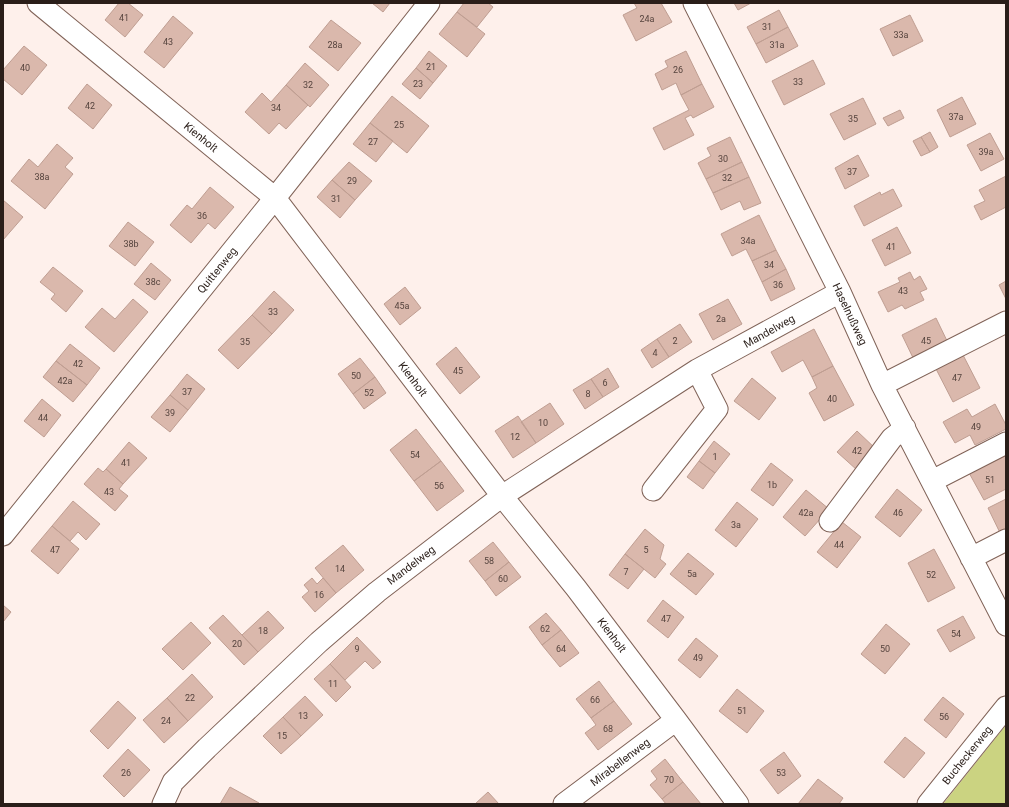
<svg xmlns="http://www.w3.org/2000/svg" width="1009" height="807" viewBox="0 0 1009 807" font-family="Roboto,sans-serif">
<rect width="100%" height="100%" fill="#fef0eb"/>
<path fill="#cbd381" d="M1006 725V804H943Z"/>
<path fill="#dab8ac" stroke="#bf9e92" d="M119 3H128L143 15 125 37 105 20Z
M372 3H390L383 12Z
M464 3H488L493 7 477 27 457 12Z
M634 3H661L672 22 636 41 623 15 637 8Z
M734 3H751L738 10Z
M779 10 788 27 756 44 747 27Z
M457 12 485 34 467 57 439 34Z
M910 15 923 41 893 56 880 29Z
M173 16 193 33 164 68 144 52Z
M331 20 361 43 338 71 309 47Z
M788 27 798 46 766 63 756 44Z
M24 46 47 65 22 95 3 79V70Z
M429 51 447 66 433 83 416 68Z
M686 51 702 84 681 95 676 83 662 90 655 74 668 67 665 61Z
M813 60 825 84 784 105 772 81Z
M305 63 329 85 310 107 286 85Z
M416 68 433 83 420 99 402 84Z
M87 84 112 105 93 129 68 108Z
M702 84 714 107 693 118 691 115 685 118 694 135 664 150 653 128 689 110 681 95Z
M286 85 308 105 286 129 279 123 269 134 245 112 262 93 271 102Z
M392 96 429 126 407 153 370 123Z
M962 97 976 124 950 137 937 110Z
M863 98 876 124 844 140 830 114Z
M900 110 904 118 888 126 883 118Z
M370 123 393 141 376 162 353 144Z
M930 132 938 147 930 152 921 137Z
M990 133 1004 159 981 171 967 145Z
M730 137 742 162 706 179 698 163 711 156 707 148Z
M921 137 930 152 921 156 913 141Z
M57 144 73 158 65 167 73 174 45 209 11 181 29 159 38 167Z
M858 155 869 176 845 189 835 168Z
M349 162 372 181 355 200 332 180Z
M742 162 749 177 713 193 706 179Z
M1006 176V207L981 220 974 206 985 201 979 190Z
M749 177 761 203 744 210 740 201 721 210 713 193Z
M332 180 355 200 340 218 317 197Z
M210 187 234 207 215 229 208 223 191 243 170 225 187 205 192 209Z
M893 189 902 206 864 226 854 206 880 192 881 195Z
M3 200 23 217 3 240Z
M759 215 776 250 752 261 746 249 732 256 721 234Z
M128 222 154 242 135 266 109 246Z
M897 227 911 253 885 266 872 240Z
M776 250 786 269 762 282 752 261Z
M151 263 171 280 155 300 134 284Z
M53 267 83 291 66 312 51 299 55 294 40 282Z
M786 269 795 289 771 301 762 282Z
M910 272 914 280 920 276 927 289 920 292 924 300 905 309 902 305 888 312 878 292 900 282 898 278Z
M1006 281V299L999 285Z
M405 287 421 308 400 325 384 304Z
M274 291 294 310 272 334 252 315Z
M133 299 148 312 114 352 85 327 102 308 115 319Z
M728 299 742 324 713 340 699 314Z
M252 315 272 334 238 369 218 350Z
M936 318 950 347 916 364 902 335Z
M680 324 692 342 669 357 657 339Z
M814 329 833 366 812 377 803 360 782 372 771 352Z
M657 339 669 357 652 368 641 350Z
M70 344 100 368 87 385 56 361Z
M456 347 480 377 460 394 436 364Z
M962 353 980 388 953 402 935 367Z
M360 358 375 377 353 394 338 374Z
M56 361 87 385 73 402 43 377Z
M833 366 854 405 824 421 809 393 817 388 812 377Z
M608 368 619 387 603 397 591 379Z
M187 374 205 389 188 410 170 395Z
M375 377 386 393 364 409 353 394Z
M752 378 776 398 759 420 734 401Z
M591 379 603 397 585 409 573 390Z
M170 395 188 410 170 432 151 417Z
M42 399 61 415 44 437 24 421Z
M550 403 564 424 536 443 521 422Z
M995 404 1006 425V429L975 445 970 435 955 443 943 422 967 409 972 417Z
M518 416 536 443 513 458 495 431Z
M416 429 441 461 414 481 390 450Z
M857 431 877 450 857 470 837 452Z
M714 441 730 454 715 473 699 461Z
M129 442 147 458 123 484 106 469Z
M1006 451V489L984 500 968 471Z
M441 461 464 491 437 511 414 481Z
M699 461 715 473 703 489 687 477Z
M771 463 793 480 773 506 751 490Z
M98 468 103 472 106 469 123 484 119 489 128 496 115 511 84 484Z
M897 489 922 510 900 537 875 517Z
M806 490 829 509 805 536 783 517Z
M1006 499V537L1003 539 988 508Z
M73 501 100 524 86 540 78 532 70 541 52 526Z
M737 502 758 519 736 547 715 530Z
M842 522 861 537 837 568 817 552Z
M52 526 79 549 58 574 31 551Z
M645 529 664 545 660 559 666 564 655 578 625 554Z
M493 542 509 562 485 581 469 561Z
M343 545 364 570 336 593 315 568Z
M934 549 955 588 928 602 908 563Z
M688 553 714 574 696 595 670 574Z
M625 554 644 569 628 589 609 575Z
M509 562 521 577 496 596 485 581Z
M312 578 317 584 323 578 336 593 315 612 302 597 309 591 304 585Z
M663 600 684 617 668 638 647 621Z
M3 605 11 612 3 622Z
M268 611 284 628 258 652 242 635Z
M546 613 561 630 542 645 529 627Z
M223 615 258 652 244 665 209 628Z
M963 616 975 638 950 652 937 630Z
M191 622 211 643 183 670 162 649Z
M886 624 910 644 885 674 861 654Z
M561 630 579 653 560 667 542 645Z
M357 637 381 662 373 669 365 661 345 680 330 664Z
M696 638 718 656 700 678 678 660Z
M330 664 351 687 336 702 314 679Z
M192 674 213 697 188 721 167 698Z
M599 681 614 701 591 718 576 699Z
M737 689 764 711 747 733 719 711Z
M305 696 323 715 301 736 283 717Z
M943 697 964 714 946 738 924 720Z
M167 698 188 721 164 743 143 720Z
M118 701 136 718 108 749 90 731Z
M614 701 632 724 598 750 585 733 596 725 591 718Z
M283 717 301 736 281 754 263 736Z
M905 737 925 753 904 778 884 762Z
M128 749 150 770 124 797 103 776Z
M784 752 801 776 778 794 760 770Z
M665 759 683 782 662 799 650 785 657 779 651 771Z
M818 779 843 798 839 804H798Z
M683 782 701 804H666L662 799Z
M230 787 259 803 258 804H220Z
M488 792 499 804H475Z"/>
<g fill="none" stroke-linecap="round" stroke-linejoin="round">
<defs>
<path id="minor" d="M38 3 275 198 502 496 576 588 676 720 738 804
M694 3 840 292 882 385 1006 625
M882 385 1006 322
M932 481 1006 443
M653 490 717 409 697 370
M830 521 892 438 905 428
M3 535 275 198 429 3
M971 558 1006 540
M163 804 173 782 207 748 319 642 377 592 502 496 697 370 840 292
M564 804 676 720
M928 804 1006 707"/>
</defs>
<use href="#minor" stroke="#806358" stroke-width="23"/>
<use href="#minor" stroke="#fff" stroke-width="21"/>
</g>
<g text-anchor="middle" stroke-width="3.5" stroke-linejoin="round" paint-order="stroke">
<g font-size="9" fill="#56443e">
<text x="124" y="21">41</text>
<text x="647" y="22">24a</text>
<text x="767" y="30">31</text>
<text x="901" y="38">33a</text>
<text x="168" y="45">43</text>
<text x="335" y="48">28a</text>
<text x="777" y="48">31a</text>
<text x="431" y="70">21</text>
<text x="25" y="71">40</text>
<text x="678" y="73">26</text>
<text x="798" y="85">33</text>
<text x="418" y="87">23</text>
<text x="308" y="88">32</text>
<text x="90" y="109">42</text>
<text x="276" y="111">34</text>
<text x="956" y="120">37a</text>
<text x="853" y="122">35</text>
<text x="399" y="128">25</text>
<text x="373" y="145">27</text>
<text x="986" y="155">39a</text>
<text x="723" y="162">30</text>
<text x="852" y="175">37</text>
<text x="42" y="180">38a</text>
<text x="727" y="181">32</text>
<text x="352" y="184">29</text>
<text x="336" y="202">31</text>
<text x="202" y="219">36</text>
<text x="748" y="244">34a</text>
<text x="131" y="247">38b</text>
<text x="891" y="250">41</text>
<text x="769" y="268">34</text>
<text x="153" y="285">38c</text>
<text x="778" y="288">36</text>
<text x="903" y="294">43</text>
<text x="402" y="309">45a</text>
<text x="273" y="315">33</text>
<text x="721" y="322">2a</text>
<text x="675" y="344">2</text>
<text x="926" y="344">45</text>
<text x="245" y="345">35</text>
<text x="655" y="356">4</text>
<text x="78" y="367">42</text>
<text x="458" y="374">45</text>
<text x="356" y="379">50</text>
<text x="957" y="381">47</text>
<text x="65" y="384">42a</text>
<text x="605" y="386">6</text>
<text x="187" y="395">37</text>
<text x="369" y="396">52</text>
<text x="588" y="397">8</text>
<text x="832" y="402">40</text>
<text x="170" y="416">39</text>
<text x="43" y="421">44</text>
<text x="543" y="426">10</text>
<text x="976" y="430">49</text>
<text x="515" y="440">12</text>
<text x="857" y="454">42</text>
<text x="415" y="458">54</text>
<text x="715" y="460">1</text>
<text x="126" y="466">41</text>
<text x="990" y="483">51</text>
<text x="772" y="488">1b</text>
<text x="439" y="489">56</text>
<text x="109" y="495">43</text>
<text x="806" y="516">42a</text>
<text x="898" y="516">46</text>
<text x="736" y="528">3a</text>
<text x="839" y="548">44</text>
<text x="55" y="553">47</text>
<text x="646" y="553">5</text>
<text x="489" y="564">58</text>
<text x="340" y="572">14</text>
<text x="626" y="575">7</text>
<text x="692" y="577">5a</text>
<text x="931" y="578">52</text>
<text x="503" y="582">60</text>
<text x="319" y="598">16</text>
<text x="666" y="622">47</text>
<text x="545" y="632">62</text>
<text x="263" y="634">18</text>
<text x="956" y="637">54</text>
<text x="237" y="647">20</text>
<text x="357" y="652">9</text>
<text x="561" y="652">64</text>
<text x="885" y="652">50</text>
<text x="698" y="661">49</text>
<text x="333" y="687">11</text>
<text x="190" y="701">22</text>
<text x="595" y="703">66</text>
<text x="742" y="714">51</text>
<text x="303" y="719">13</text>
<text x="944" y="720">56</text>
<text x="166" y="724">24</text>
<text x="608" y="732">68</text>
<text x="282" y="739">15</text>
<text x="126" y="776">26</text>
<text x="781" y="776">53</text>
<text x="669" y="783">70</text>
</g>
<g font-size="11" fill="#2a1e19" stroke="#fff">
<text transform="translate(201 137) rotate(39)" y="4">Kienholt</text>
<text transform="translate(217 270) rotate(-51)" y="4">Quittenweg</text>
<text transform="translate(850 314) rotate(65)" y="4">Haselnußweg</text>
<text transform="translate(769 331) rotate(-29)" y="4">Mandelweg</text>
<text transform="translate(413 379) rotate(53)" y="4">Kienholt</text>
<text transform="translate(411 565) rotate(-37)" y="4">Mandelweg</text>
<text transform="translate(612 635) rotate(53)" y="4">Kienholt</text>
<text transform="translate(967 755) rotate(-51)" y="4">Bucheckerweg</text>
<text transform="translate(620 762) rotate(-37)" y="4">Mirabellenweg</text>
</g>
</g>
<rect width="1009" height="807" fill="none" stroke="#2a1e19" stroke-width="8"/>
</svg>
